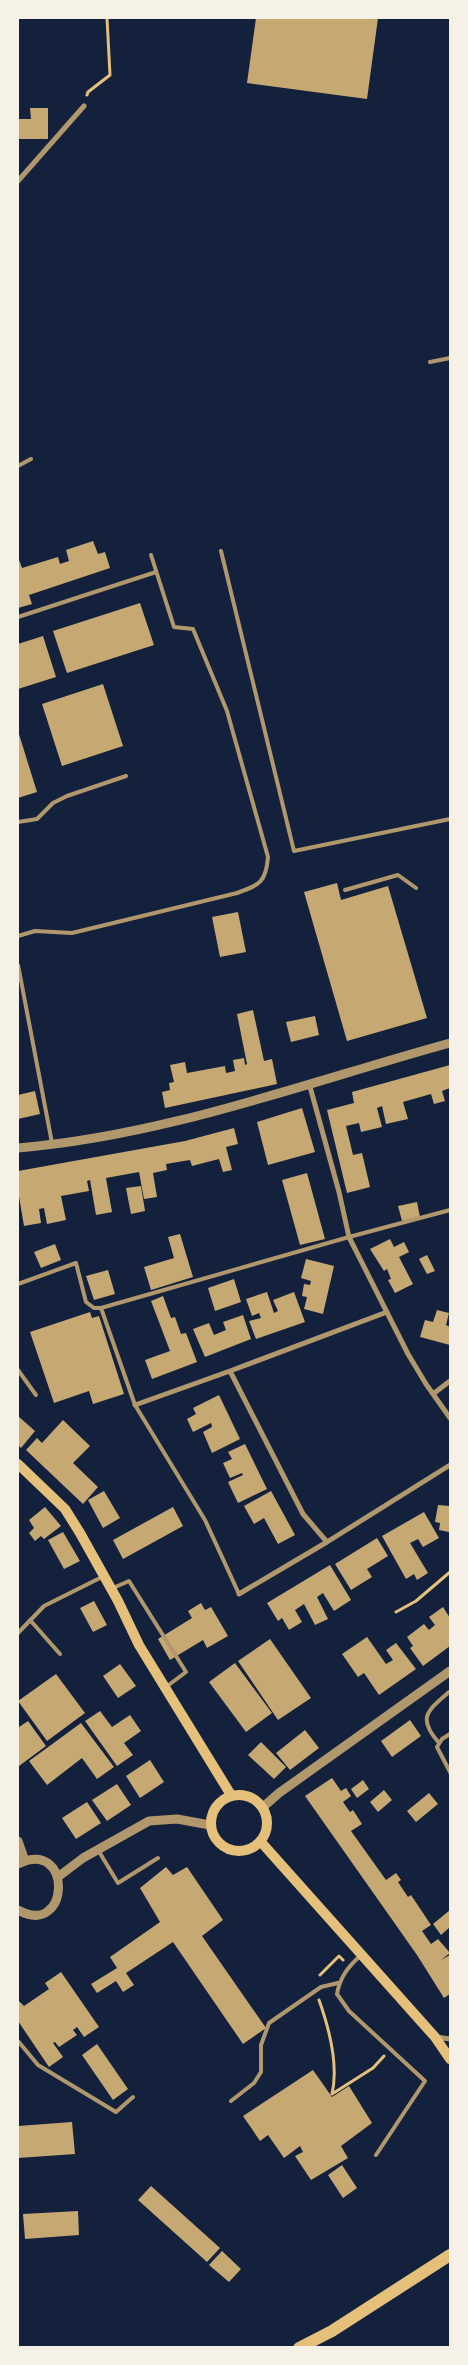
<svg xmlns="http://www.w3.org/2000/svg" width="468" height="2365" viewBox="0 0 468 2365" font-family="'PT Sans Narrow',sans-serif">
<rect width="100%" height="100%" fill="#14213d"/>
<path fill="#c6a872" d="M256 18H378L367 99 247 83Z
M30 108H48V139H18V119H31Z
M93 541 98 554 105 552 110 568 29 595 32 604 18 608V557L22 568 58 557 60 564 69 561 66 550Z
M140 603 154 645 67 673 53 631Z
M43 636 56 677 18 689V644Z
M103 684 123 746 62 766 42 704Z
M18 731 37 792 18 798Z
M337 883 341 900 388 886 427 1018 347 1041 304 892Z
M238 912 246 952 220 957 212 917Z
M253 1010 264 1061 272 1059 277 1084 165 1108 162 1092 170 1090 169 1083 174 1082 170 1065 185 1062 187 1073 225 1066 226 1073 235 1071 233 1060 244 1058 245 1065 247 1064 237 1014Z
M315 1016 319 1035 291 1042 286 1022Z
M450 1065V1088L442 1091 445 1101 434 1104 431 1094 403 1102 408 1119 386 1124 382 1106 377 1108 382 1127 361 1132 359 1123 346 1126 353 1155 362 1153 370 1187 347 1193 327 1110 354 1103 352 1092Z
M35 1091 40 1114 18 1119V1095Z
M302 1108 315 1152 268 1165 257 1122Z
M234 1128 238 1144 226 1147 232 1170 223 1172 219 1159 192 1166 190 1160 166 1164 167 1170 153 1173 157 1197 144 1199 139 1172 106 1178 112 1212 96 1215 90 1180 87 1181 89 1191 61 1196 66 1220 47 1224 44 1208 39 1209 41 1223 24 1226 18 1191V1171L185 1141Z
M307 1173 325 1239 300 1245 282 1180Z
M141 1186 145 1211 131 1214 126 1188Z
M417 1202 420 1217 402 1221 398 1206Z
M180 1234 193 1277 151 1290 144 1267 174 1258 168 1237Z
M390 1239 394 1247 404 1242 409 1252 399 1257 413 1284 395 1293 388 1280 391 1279 387 1269 384 1271 370 1249Z
M55 1244 61 1260 41 1268 34 1252Z
M427 1255 435 1271 427 1274 419 1259Z
M306 1259 334 1266 323 1314 304 1309 307 1297 302 1296 304 1284 310 1285 311 1281 301 1278Z
M108 1270 115 1294 94 1300 86 1276Z
M234 1279 241 1302 215 1311 208 1288Z
M267 1292 274 1313 278 1311 273 1300 294 1292 305 1322 256 1339 249 1321 261 1318 259 1313 252 1316 246 1299Z
M163 1296 171 1318 175 1317 181 1334 186 1333 197 1362 152 1379 145 1360 170 1351 151 1301Z
M437 1310 449 1313 446 1325 450 1327V1345L420 1337 425 1320 433 1322Z
M90 1312 92 1318 99 1316 124 1394 93 1404 89 1391 54 1403 30 1332Z
M243 1315 251 1339 205 1357 193 1329 209 1323 214 1335 226 1330 223 1322Z
M219 1395 240 1439 212 1453 203 1432 212 1427 211 1423 193 1432 187 1419 196 1414 193 1408Z
M18 1416 35 1431 21 1448 18 1445Z
M63 1420 90 1446 73 1463 98 1487 83 1504 26 1450 37 1438 42 1443Z
M245 1444 267 1489 238 1503 228 1482 243 1475 242 1473 230 1478 223 1463 232 1459 228 1452Z
M104 1491 120 1518 103 1528 88 1500Z
M271 1491 295 1535 278 1544 264 1518 254 1524 244 1506Z
M438 1505 450 1506V1536H449V1532L439 1530 440 1523 435 1522Z
M45 1507 61 1526 44 1539 41 1536 35 1541 29 1533 34 1528 29 1520Z
M173 1507 183 1526 123 1559 113 1540Z
M424 1512 439 1538 423 1547 418 1539 410 1543 428 1573 417 1580 414 1574 406 1579 382 1536Z
M63 1532 80 1561 64 1569 48 1540Z
M377 1538 388 1556 367 1569 372 1577 351 1590 335 1564Z
M330 1565 351 1600 334 1611 323 1593 317 1597 328 1619 315 1625 304 1604 295 1610 302 1622 289 1630 282 1618 278 1621 267 1603Z
M94 1601 107 1625 93 1632 80 1608Z
M201 1603 205 1610 211 1607 228 1636 207 1648 203 1640 170 1660 158 1639 192 1618 188 1611Z
M443 1607 450 1618V1646L423 1666 410 1648 413 1646 407 1637 424 1624 429 1630 435 1625 429 1617Z
M367 1637 386 1664 393 1660 386 1650 396 1643 416 1669 379 1695 364 1673 358 1677 342 1654Z
M270 1639 311 1698 278 1720 238 1661Z
M235 1663 272 1713 246 1732 209 1682Z
M120 1664 136 1686 118 1698 103 1676Z
M56 1674 85 1713 47 1741 18 1701Z
M100 1711 112 1727 130 1715 141 1731 124 1743 133 1755 117 1766 85 1721Z
M410 1720 421 1736 392 1757 381 1741Z
M28 1721 46 1746 19 1766 18 1763V1725L19 1727Z
M81 1723 114 1767 97 1779 82 1758 47 1785 29 1761Z
M305 1730 319 1748 290 1770 276 1753Z
M261 1742 286 1767 274 1779 248 1755Z
M150 1760 164 1782 140 1798 126 1776Z
M332 1778 341 1791 346 1788 351 1796 343 1802 350 1812 353 1810 362 1824 351 1831 386 1880 396 1873 401 1880 398 1882 408 1897 411 1895 431 1925 422 1931 431 1944 438 1939 450 1953 441 1960 450 1955V1994L444 1998 417 1955 305 1796Z
M363 1780 369 1789 357 1798 351 1789Z
M117 1784 131 1805 107 1821 92 1800Z
M384 1790 392 1800 378 1812 370 1802Z
M429 1793 438 1804 416 1822 407 1811Z
M87 1802 101 1823 76 1839 62 1818Z
M166 1867 173 1875 187 1867 223 1920 202 1936 266 2028 243 2044 173 1942 126 1973 134 1985 123 1992 116 1981 97 1993 91 1984 117 1968 110 1957 160 1922 140 1888Z
M450 1910V1927L441 1935 433 1924Z
M61 1972 99 2027 84 2037 77 2027 73 2030 77 2035 59 2047 55 2042 53 2043 63 2057 49 2067 18 2021V2000L24 2006 49 1989 45 1983Z
M97 2044 128 2089 113 2100 82 2055Z
M313 2070 332 2097 349 2086 372 2123 341 2146 348 2158 311 2180 295 2156 303 2152 300 2146 284 2158 268 2135 260 2141 243 2116Z
M72 2122 75 2154 18 2158V2126Z
M342 2165 357 2188 343 2198 328 2175Z
M151 2186 220 2248 207 2262 138 2200Z
M78 2211 79 2235 25 2239 23 2214Z
M222 2251 241 2269 229 2282 209 2265Z"/>
<g fill="none" stroke-linecap="round" stroke-linejoin="round">
<path stroke="#e5c07b" stroke-width="3" d="M87 95 88 92 110 75 107 18
M396 1612 416 1601 450 1572
M320 1975 339 1956 343 1960
M319 2000C329 2028 339 2064 332 2094L373 2068 384 2056"/>
<path stroke="#b1986c" stroke-width="4" d="M430 362 450 358
M18 466 31 459
M221 551 294 851 450 819
M18 617 156 572
M18 822 37 819 53 803 67 796 126 776
M345 890 398 875 416 888
M18 936 35 931 72 933 237 893C259 885 266 883 268 857L227 711 193 629 174 627 151 555
M18 965 52 1143
M18 1284 76 1263 86 1302 94 1308H101L349 1237 450 1210
M101 1308 135 1405 205 1520 239 1594
M18 1370 36 1395
M113 1588 129 1581 186 1672 166 1687
M30 1620 60 1654
M18 1633 44 1606 102 1577
M450 1734 442 1739 437 1747 450 1772
M439 1743C417 1718 427 1711 449 1692
M98 1850 118 1883 158 1858
M360 1956C348 1967 340 1977 337 1994L349 2011 425 2081 376 2155
M18 2041 38 2065 116 2112 133 2097
M231 2101 254 2083 261 2072V2045L269 2023 321 1987 338 1983"/>
<path stroke="#b1986c" stroke-width="5" d="M18 181 84 106
M309 1083 339 1192 349 1237 408 1354 426 1384 450 1418
M387 1312 230 1371 303 1514 327 1542 450 1465
M433 1394 450 1381
M135 1405 230 1371
M239 1594 327 1542
M436 2037 450 2039"/>
<path stroke="#b1986c" stroke-width="9" d="M18 1148C165 1136 308 1082 450 1043
M263 1807 279 1793 450 1671
M18 1841 25 1861
M18 1864C74 1837 70 1939 18 1910
M58 1877 83 1858 149 1821 177 1819 210 1825"/>
<path stroke="#e5c07b" stroke-width="10" d="M18 1464 65 1509 80 1533 118 1601 139 1645 231 1795
M211 1823a28 28 0 1 1 56 0a28 28 0 1 1-56 0Z
M261 1842 435 2037 450 2059"/>
<path stroke="#e5c07b" stroke-width="12" d="M299 2348 332 2331 450 2255"/>
</g>
<rect width="468" height="2365" fill="none" stroke="#f6f1e7" stroke-width="38"/>
</svg>
